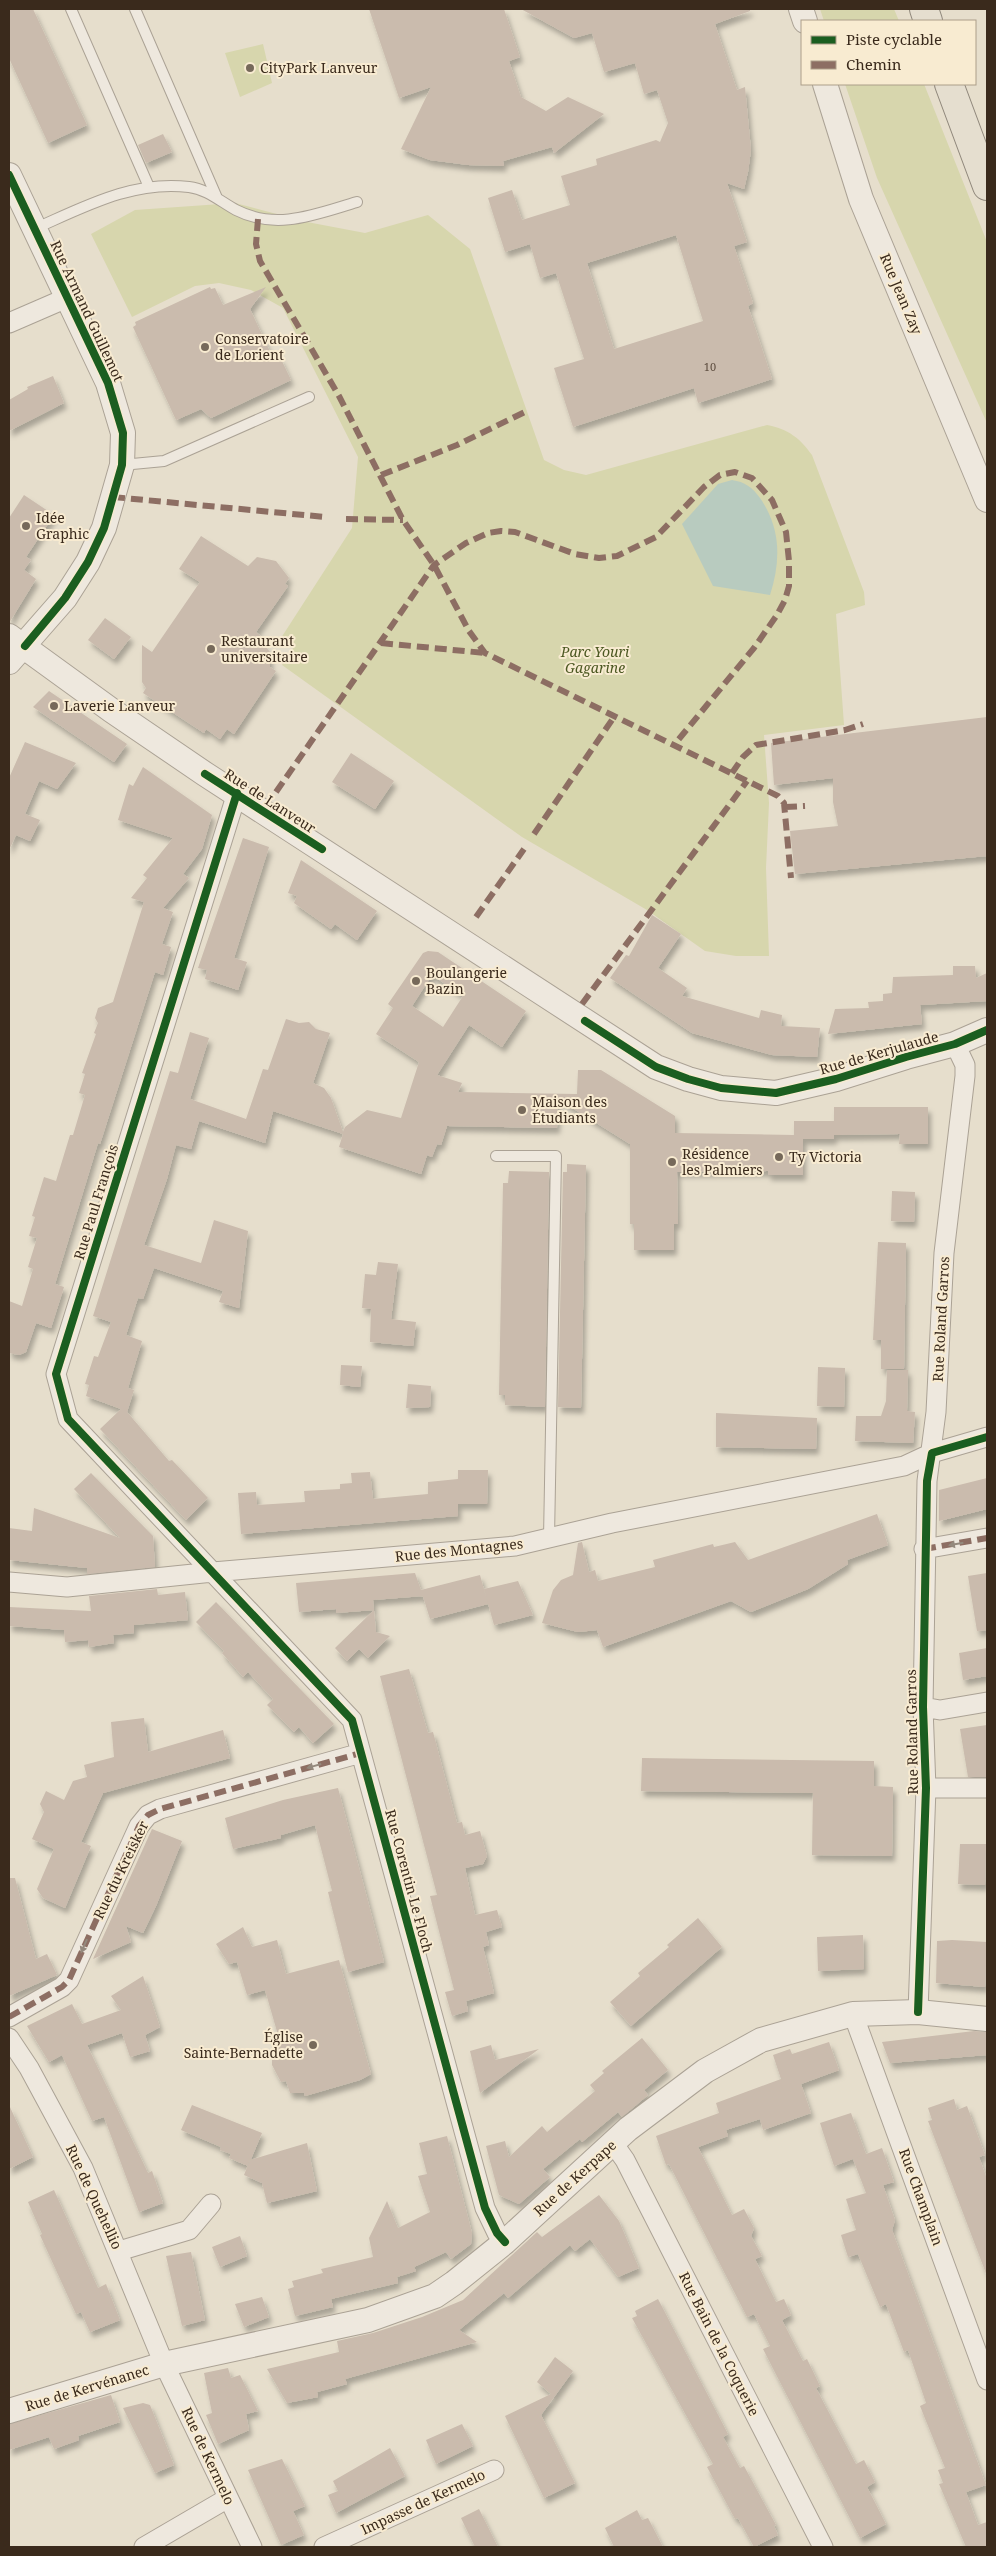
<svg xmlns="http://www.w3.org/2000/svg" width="996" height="2556" viewBox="0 0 996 2556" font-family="'Noto Serif',serif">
<defs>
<filter id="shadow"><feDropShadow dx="3" dy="5.5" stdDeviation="2.5" flood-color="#0004"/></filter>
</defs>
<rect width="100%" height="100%" fill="#e6decc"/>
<path fill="#d7d6ad" d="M820 9H894L899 21H824Z
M263 44 272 83 240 97 225 53Z
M845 84H924L987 242V423L877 178Z
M235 203 307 222 365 233 428 215 470 249 544 460 564 470 586 475 767 425C788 429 800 438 812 455L864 592 865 605 836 614 844 725 764 735 769 803 766 868 769 956H736L705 951 647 910 522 837 282 665 295 645 281 638 352 528 358 457 283 308 251 290 219 283 195 286 132 317 91 234 135 210Z"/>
<path fill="#b8cbbf" d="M732 480C745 482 752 487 760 498 781 528 781 561 770 595L713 586 682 524 718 484Z"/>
<path fill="#cabbad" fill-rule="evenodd" filter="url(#shadow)" d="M9 9H33L87 125 48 143 9 58Z
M369 9H504L520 57 509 61 521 97 546 111 568 97 604 114 554 153 552 147 503 161 504 166 468 165 430 160 401 149 431 87 399 98Z
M521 9H750V11L715 24 737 90 745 87 751 150 748 172 744 189 727 183 747 242 734 246 753 303 748 306 772 379 698 403 694 388 573 427 554 368 584 359 556 273 540 278 530 244 505 252 488 198 512 190 522 220 570 205 561 176 597 165 596 159 656 140 660 142 668 123 657 90 644 94 635 63 604 72 592 33 574 38ZM676 235 703 321 614 349 587 263Z
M163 134 172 152 146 163 138 145Z
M210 287 211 289 215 288 223 305 266 287 250 309 274 360 280 357 291 380 211 418 201 409 176 420 133 327 136 325 135 322Z
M53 376 64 403 9 431V400L28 389 27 387Z
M24 495 54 515 26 557 31 560 24 570 36 579 9 623V518Z
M201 536 248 566 257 557 276 561 289 578 285 584 288 586 256 632 263 638 261 641 270 652V667L276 671 234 734 227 729 220 739 206 729 204 733 143 693 146 688 142 682V645L152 652 200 582 179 569Z
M105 618 131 637 114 659 88 640Z
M49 691 127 744 114 762 33 707Z
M987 717V856L795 874 790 831 838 826 833 802V778L774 785 771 743Z
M25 742 76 763 57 789 39 781 25 814 40 820 30 841 16 835 9 850V778Z
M351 753 394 781 375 809 332 782Z
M143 767 212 815 202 849 183 874 189 878 163 908 173 912 162 944 171 947 163 975 155 972 100 1144 98 1143 88 1176 55 1284 64 1287 51 1328 36 1323 26 1352 19 1355 9 1353V1301L22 1306 33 1269 28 1267 37 1238 29 1236 35 1217 32 1216 44 1177 56 1181 70 1135H73L85 1095 79 1093 85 1074 82 1073 96 1034 94 1033 98 1023 95 1018 98 1008 113 1002 144 902 131 898 147 878 143 875 173 838 118 820 129 784 133 786Z
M243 838 269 847 234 958 247 962 238 990 205 979 207 970 198 968Z
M301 860 377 911 357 940 335 924 331 929 294 903 297 896 288 893Z
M652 915 681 934 658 968 687 988 682 996 759 1018 761 1010 782 1015 781 1026 820 1028 817 1057 772 1055 692 1033 610 978 626 955 629 956Z
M428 951 438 952 526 1011 502 1047 469 1025 437 1075 462 1083 458 1092 577 1094 578 1070H601L675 1116V1133L794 1135V1121H834V1107H928V1144H899L900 1134 834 1135V1139H803V1175H768V1171L677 1172 678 1224H674V1250H634V1224H630V1144L558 1099 557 1128 447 1126 441 1145 437 1144 432 1157 427 1155 421 1174 339 1147 343 1134 273 1111 265 1143 199 1121 191 1149 176 1145 167 1179 144 1245 201 1263 214 1220 248 1231 239 1308 219 1302 223 1291 154 1268 143 1299 138 1298 126 1335 142 1341 128 1388 134 1390 127 1412 169 1461 172 1460 208 1498 186 1520 100 1429 121 1409 86 1396 89 1385 85 1384 94 1356 98 1357 111 1322 93 1316 170 1071 178 1073 190 1032 209 1038 190 1099 246 1119 263 1069 268 1070 286 1019 299 1023 309 1022 316 1029 330 1033 313 1083 324 1088 331 1098 343 1132 345 1127 367 1110 401 1118 419 1062 376 1034 393 1008 388 1004 423 953ZM432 975 463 996 443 1027 412 1006Z
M953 966H975L976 978 987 973V1001L920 1005 922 1024 828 1034 835 1009 869 1008 868 1002 883 1001V994L892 993 893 977 953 975Z
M567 1164 586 1165 581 1408 558 1407 563 1172H567Z
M509 1171 549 1172 545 1407 505 1405V1395H499L503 1183H508Z
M892 1191 915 1192 914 1222 891 1221Z
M878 1242 906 1243 904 1369H881V1340H873Z
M378 1262 398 1264 391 1319 416 1322 413 1346 370 1342 371 1309 362 1308 365 1274 376 1275Z
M341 1365 362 1366 360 1387 340 1385Z
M818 1367 845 1368 844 1407 817 1406Z
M887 1370H908L907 1411 915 1412 913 1443 855 1441 856 1416H881L886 1401Z
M408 1384 431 1386 430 1407 406 1408Z
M716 1413 817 1418 816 1449 716 1447Z
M458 1470H488L487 1504H458V1516L241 1534 238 1493 256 1492 257 1505 305 1502 304 1491 340 1489V1484L352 1483 351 1473 370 1472 373 1499 428 1494V1482L458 1479Z
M91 1473 153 1536 155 1567 87 1574V1568L9 1560V1528L32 1531 34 1508 120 1538 74 1489Z
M987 1478V1509L939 1521V1490Z
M877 1514 888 1545 847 1560 848 1564 808 1589 751 1612 731 1601 603 1647 597 1630 578 1632 542 1623 553 1590 561 1580 573 1575 578 1543 582 1542 589 1572 595 1570 598 1581 655 1567 653 1560 713 1544 714 1547 735 1542 748 1560Z
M415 1573 423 1596 373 1600 376 1632 390 1636 368 1658 359 1649 347 1661 335 1648 374 1610 336 1613V1609L299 1612 296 1583Z
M987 1573V1630L977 1631 968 1576Z
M480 1575 488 1604 430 1619 421 1590Z
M518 1581 533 1615 494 1625 484 1589Z
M157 1589 158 1595 185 1592 188 1620 134 1625V1633L113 1635 114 1643 89 1647 88 1640 65 1642 64 1630 9 1626V1607L91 1611 89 1596Z
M216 1602 334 1724 313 1743 299 1727 294 1732 267 1705 273 1699 248 1672 243 1677 222 1653 224 1651 196 1622Z
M987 1648V1676L963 1680 959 1653Z
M409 1669 428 1733 433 1732 457 1823 462 1822 465 1835 480 1831 487 1856 483 1864 465 1868 475 1915 497 1910 502 1927 486 1932 489 1945 483 1947 494 1993 466 2001 468 2011 452 2016 445 1992 454 1990 430 1896 437 1895 380 1676Z
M144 1718 148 1752 223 1730 230 1758 103 1793 81 1842 91 1846 65 1908 43 1898 37 1889 54 1849 32 1839 44 1812 40 1804 46 1791 64 1800 73 1781 87 1777 84 1765 114 1757 111 1722Z
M987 1725V1777H968L960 1729Z
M642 1758 874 1761V1786L893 1787 892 1856 812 1855 813 1793 641 1791Z
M338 1788 384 1962 348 1972 328 1892 332 1891 315 1825 281 1835V1838L233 1849 225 1818 283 1800Z
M152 1829 182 1841 156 1906 143 1933 126 1926 131 1942 93 1959Z
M960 1844H986L985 1885 958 1884Z
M9 1878H15L36 1959 47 1954 57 1975 9 1996Z
M698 1918 722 1947 631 2026 610 2002 640 1976 638 1973 669 1947 667 1945Z
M243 1927 252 1947 277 1940 286 1974 339 1960 371 2074 360 2080 305 2096 304 2093H290L286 2081 281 2082 272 2065V2057L277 2051 273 2040 278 2035 265 1990 247 1995 237 1962 229 1964 216 1944Z
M863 1935 864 1969 818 1971 817 1937Z
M952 1940 987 1942 985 1987 936 1983 937 1941Z
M143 1976 160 2027 145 2035 150 2051 130 2057 122 2033 87 2045 148 2173 152 2171 163 2203 139 2212 104 2117 92 2121 62 2055 49 2062 27 2026 72 2004 82 2024 121 2010 111 1996Z
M974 2031 987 2032V2055L890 2063 882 2042Z
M642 2038 668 2070 644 2090 648 2095 622 2117 618 2112 582 2142 580 2139 543 2169 550 2177 519 2204 499 2195 486 2146 505 2141 509 2157 542 2126 547 2132 595 2091 590 2085 604 2073 602 2071Z
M829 2042 839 2070 801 2084 811 2113 763 2130 760 2119 726 2130 728 2136 698 2147 732 2215 744 2209 754 2228 751 2236 762 2256 755 2259 776 2302 784 2299 791 2315 782 2320 803 2361 807 2359 820 2386 816 2388 856 2464 864 2460 875 2482 867 2487 886 2524 860 2538 763 2349 770 2346 754 2314 747 2317 669 2164 666 2165 656 2136 719 2113 716 2103 781 2079 773 2055 790 2049 792 2054Z
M491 2045 495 2060 539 2049 480 2093 470 2051Z
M954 2099 957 2110 967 2106 985 2155 979 2157 987 2179V2276L928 2121 932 2120 928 2108Z
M9 2105 33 2157 9 2169Z
M192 2105 262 2133 248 2166 229 2158 231 2154 220 2150 221 2147 181 2130Z
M851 2113 866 2154 834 2166 820 2123Z
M447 2136 472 2233 471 2244 451 2259 446 2252 414 2267 416 2271 397 2277 398 2283 331 2299 333 2307 295 2316 288 2289 294 2287 292 2281 323 2273 321 2269 373 2257 369 2238 387 2201 398 2228 430 2212 418 2176 427 2174 419 2143Z
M307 2143 317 2191 267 2203 262 2183 244 2175 250 2160Z
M882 2148 894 2182 883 2185 895 2220 892 2230 986 2485 966 2492 978 2525 987 2522V2547H966L939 2484 943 2483 938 2470 945 2468 920 2406 926 2403 908 2350 904 2352 886 2304 880 2307 858 2254 848 2257 841 2235 856 2230 846 2199 866 2193 853 2159Z
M54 2190 98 2288 106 2284 120 2320 90 2332 81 2312 76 2314 40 2235 42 2234 28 2202Z
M599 2195 619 2221 639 2268 618 2277 590 2239 575 2251 570 2245 508 2298 504 2293 459 2330 477 2342 345 2379 347 2384 317 2392 318 2397 287 2403 267 2369 339 2352 337 2341 373 2333 422 2317 463 2300 537 2232 542 2237Z
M240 2236 247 2256 220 2267 212 2247Z
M191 2252 205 2320 182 2326 166 2256Z
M262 2297 269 2317 244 2327 235 2304Z
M658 2299 728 2434 723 2437 740 2468 744 2466 776 2525 774 2526 778 2535 754 2547 738 2518 735 2519 707 2467 713 2464 632 2318 637 2316 635 2311Z
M555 2357 573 2371 541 2415 575 2483 544 2498 505 2416 551 2394 537 2382Z
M228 2368 231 2378 240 2375 258 2411 246 2414 249 2430 218 2444 206 2415 212 2413 204 2373Z
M111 2395 120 2422 78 2436 79 2440 54 2449 49 2437 9 2450V2424Z
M143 2403 150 2405 174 2465 155 2473 123 2408Z
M462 2424 473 2446 436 2464 426 2440Z
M390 2448 405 2476 336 2513 328 2495 338 2491 333 2481Z
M282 2459 305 2506 293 2511 304 2535 281 2545 248 2470Z
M479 2509 498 2547H475L461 2518Z
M637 2510 642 2520 648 2518 663 2547H614L605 2528Z"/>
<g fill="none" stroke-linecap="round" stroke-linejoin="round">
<defs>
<path id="service" d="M71 9 149 187
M135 9 217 198
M34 229C84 207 133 180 189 187 207 189 221 202 236 210 277 231 316 214 357 202
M122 465 164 461 309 397
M496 1156H556L549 1538"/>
<path id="minor" d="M9 323 69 297
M237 793 56 1374 68 1419 352 1720 485 2208 497 2233 505 2242
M924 1549 987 1538
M9 1582 67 1587 213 1572 515 1546 612 1523 904 1466 932 1453 987 1437
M923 1707 940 1710 987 1702
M926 1788H987
M918 2012 926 1788 923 1707 927 1481 936 1412 944 1253 965 1076V1065L955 1044
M853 2014 987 2380
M9 2017 62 1987 69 1980 139 1826 148 1815 160 1809 361 1753
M9 2038 29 2068 83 2168 164 2364 252 2547
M613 2143 625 2160 823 2547
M119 2251 189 2230 211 2204
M144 2547 228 2498
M324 2547 494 2470"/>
<path id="tertiary" d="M801 9 805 21
M825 84 861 199 987 500
M9 175 108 383 123 433 122 465 104 528 88 562 65 598 9 662
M9 636 111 710 205 774 656 1067 688 1079 721 1088 776 1093 836 1079 906 1057 955 1044 987 1030
M9 2411 164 2364 368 2320 435 2296 454 2283 505 2242 628 2129 705 2071 761 2040 853 2014 918 2012 987 2019"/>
<path id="primary" d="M924 9 928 21
M949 84 987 186"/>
</defs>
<use href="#service" stroke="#aba295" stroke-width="12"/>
<use href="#minor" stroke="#aba295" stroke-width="21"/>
<use href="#tertiary" stroke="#aba295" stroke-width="26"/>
<use href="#primary" stroke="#90887c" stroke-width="30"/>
<use href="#service" stroke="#eee8de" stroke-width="10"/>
<use href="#minor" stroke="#eee8de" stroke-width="19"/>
<use href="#tertiary" stroke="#eee8de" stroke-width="24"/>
<use href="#primary" stroke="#e5decf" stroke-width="28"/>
<path stroke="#8d6e63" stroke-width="6" stroke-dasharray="12 6" stroke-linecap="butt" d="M258 219 256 244 260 261 339 396 403 520 434 565 469 631 485 653 778 796 784 803 791 878
M381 475 457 445 527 411
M113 497 325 517
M346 519 403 520
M381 643 485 653
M732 773 743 757 756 745 845 730 863 724
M276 792 434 565 466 543 488 533 501 531 515 532 575 554 599 558 617 556 656 537 704 487 720 475 735 472 752 478 772 500 786 532 789 561V586L785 600 777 615 754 648 674 745
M785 807 805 806
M534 834 614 717
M476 917 524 849
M582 1004 747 781
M924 1549 987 1538
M9 2017 62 1987 69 1980 139 1826 148 1815 160 1809 361 1753"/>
<defs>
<path id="cycleway" d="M9 175 108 383 123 433 122 465 104 528 88 562 65 598 25 646
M205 774 322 849
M237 793 56 1374 68 1419 352 1720 485 2208 497 2233 505 2242
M585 1021 656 1067 688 1079 721 1088 776 1093 836 1079 906 1057 955 1044 987 1030
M918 2012 926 1788 923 1707 927 1481 932 1453 987 1437"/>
</defs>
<use href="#cycleway" stroke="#f8ebd1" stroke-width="11"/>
<use href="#cycleway" stroke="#1b5e20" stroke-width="8"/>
</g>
<defs><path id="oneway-solid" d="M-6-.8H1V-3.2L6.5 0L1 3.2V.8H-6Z" transform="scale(1.25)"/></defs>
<g fill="#94897d">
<use href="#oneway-solid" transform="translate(956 1544) rotate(170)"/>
<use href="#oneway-solid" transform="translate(314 1766) rotate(164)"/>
<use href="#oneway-solid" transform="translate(84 1946) rotate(114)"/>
</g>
<g fill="#76695a" stroke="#f8ebd1" stroke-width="2">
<circle cx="250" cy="68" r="5"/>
<circle cx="205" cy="347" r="5"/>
<circle cx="26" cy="526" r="5"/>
<circle cx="211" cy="649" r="5"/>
<circle cx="54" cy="706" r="5"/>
<circle cx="416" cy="981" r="5"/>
<circle cx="522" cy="1110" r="5"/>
<circle cx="779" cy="1157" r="5"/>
<circle cx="672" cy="1162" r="5"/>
<circle cx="313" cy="2045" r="5"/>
</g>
<g text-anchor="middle" stroke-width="4" stroke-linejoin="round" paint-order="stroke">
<g font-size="11" fill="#5e4e40">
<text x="710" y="371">10</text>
</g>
<g font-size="14" fill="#3a2a1c" stroke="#f8ebd1" text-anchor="start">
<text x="260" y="73">CityPark Lanveur</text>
<text x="215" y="344">Conservatoire<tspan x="215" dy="16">de Lorient</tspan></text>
<text x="36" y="523">Idée<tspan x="36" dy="16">Graphic</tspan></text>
<text x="221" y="646">Restaurant<tspan x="221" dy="16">universitaire</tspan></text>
<text x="64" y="711">Laverie Lanveur</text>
<text x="426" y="978">Boulangerie<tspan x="426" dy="16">Bazin</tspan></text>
<text x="532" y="1107">Maison des<tspan x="532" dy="16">Étudiants</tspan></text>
<text x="682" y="1159">Résidence<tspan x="682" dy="16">les Palmiers</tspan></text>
<text x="789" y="1162">Ty Victoria</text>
<text x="303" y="2042" text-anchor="end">Église<tspan x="303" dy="16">Sainte-Bernadette</tspan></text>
</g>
<g font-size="14" fill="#3a2a1c" stroke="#f8ebd1">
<text transform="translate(901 294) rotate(67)" y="5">Rue Jean Zay</text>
<text transform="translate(87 311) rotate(65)" y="5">Rue Armand Guillemot</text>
<text transform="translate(270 801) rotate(33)" y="5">Rue de Lanveur</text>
<text transform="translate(879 1053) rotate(-16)" y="5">Rue de Kerjulaude</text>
<text transform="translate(96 1202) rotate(-73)" y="5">Rue Paul François</text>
<text transform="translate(941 1319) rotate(-87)" y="5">Rue Roland Garros</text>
<text transform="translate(459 1550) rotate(-6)" y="5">Rue des Montagnes</text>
<text transform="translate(912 1732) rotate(-91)" y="5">Rue Roland Garros</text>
<text transform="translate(121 1870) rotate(-64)" y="5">Rue du Kreisker</text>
<text transform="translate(409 1881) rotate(75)" y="5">Rue Corentin Le Floch</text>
<text transform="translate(575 2178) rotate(-42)" y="5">Rue de Kerpape</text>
<text transform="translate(94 2197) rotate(65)" y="5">Rue de Quehellio</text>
<text transform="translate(921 2197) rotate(70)" y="5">Rue Champlain</text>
<text transform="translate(719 2344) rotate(63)" y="5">Rue Bain de la Coquerie</text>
<text transform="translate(87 2388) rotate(-17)" y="5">Rue de Kervénanec</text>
<text transform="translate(208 2456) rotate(65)" y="5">Rue de Kermelo</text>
<text transform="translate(423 2502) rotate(-25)" y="5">Impasse de Kermelo</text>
</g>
<g font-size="14" font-style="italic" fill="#4c5822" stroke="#f8ebd1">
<text x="595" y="657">Parc Youri<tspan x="595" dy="16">Gagarine</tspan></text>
</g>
</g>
<rect width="996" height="2556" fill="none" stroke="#3a2a1c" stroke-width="20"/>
<rect x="801" y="20" width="175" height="65" fill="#f8ebd1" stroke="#ac9e89"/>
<rect x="811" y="36" width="25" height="8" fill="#1b5e20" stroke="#ac9e89"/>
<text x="846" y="45" font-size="15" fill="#3a2a1c">Piste cyclable</text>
<rect x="811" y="61" width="25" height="8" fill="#8d6e63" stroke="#ac9e89"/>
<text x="846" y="70" font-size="15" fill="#3a2a1c">Chemin</text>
</svg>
